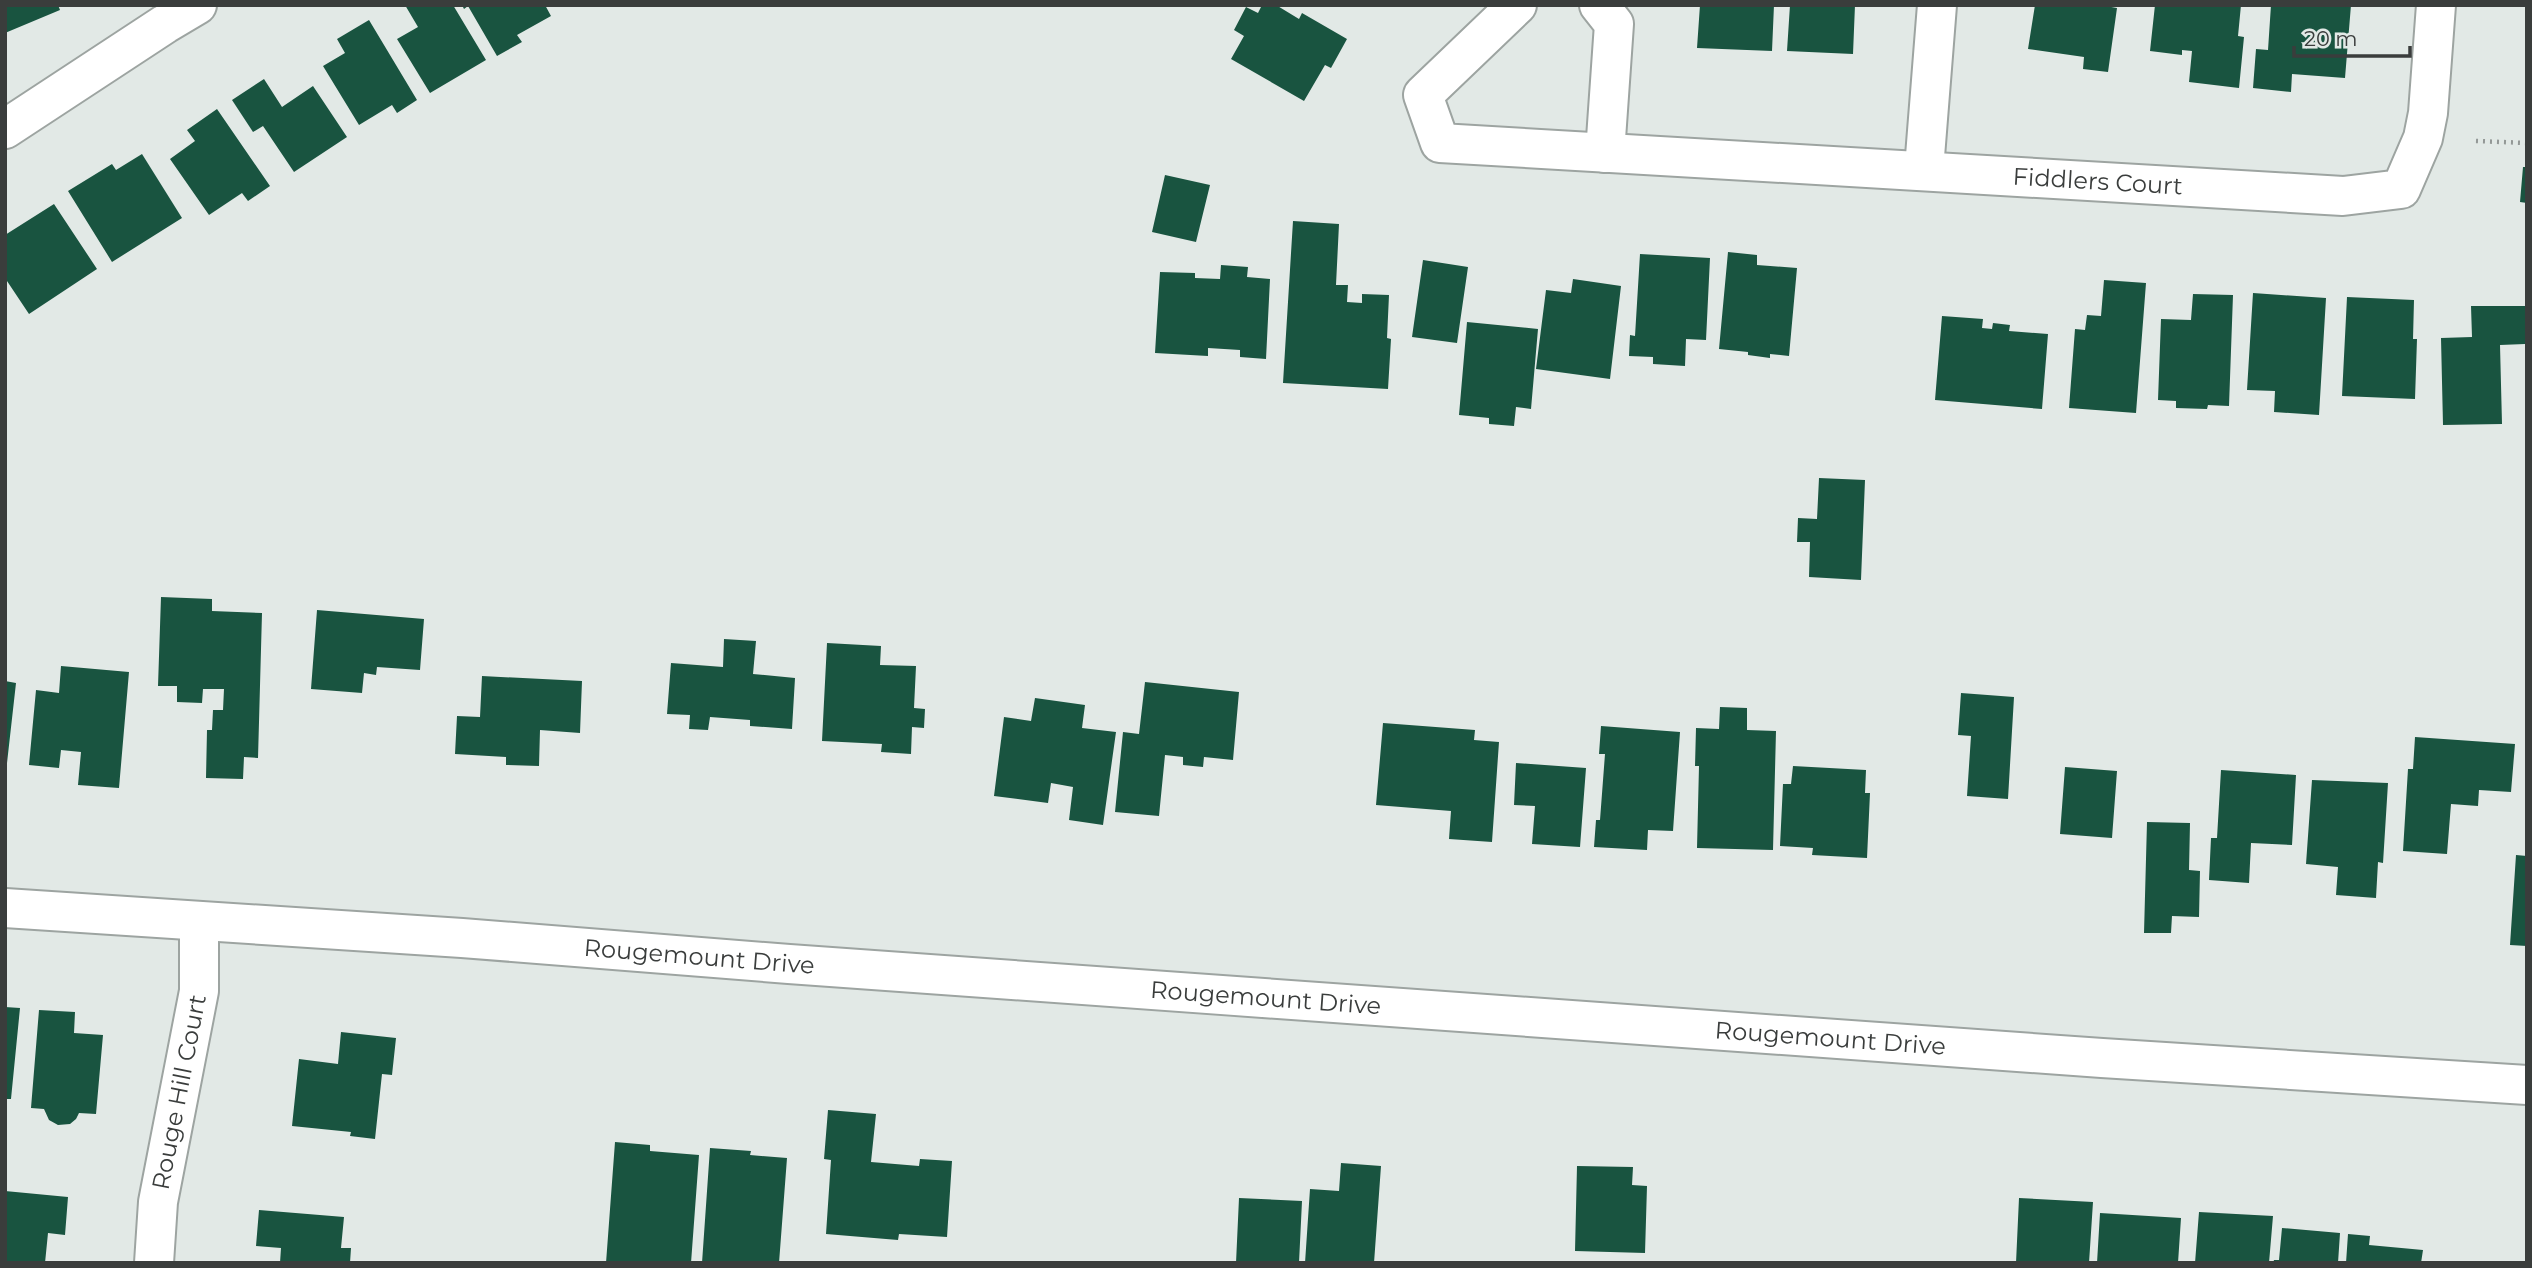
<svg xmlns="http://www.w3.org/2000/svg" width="2532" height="1268" viewBox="0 0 2532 1268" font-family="Montserrat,sans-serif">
<rect width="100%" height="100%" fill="#e2e9e6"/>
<path fill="#195440" d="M5 5H58L60 10 5 33Z
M405 5H453L486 60 430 93 397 39 418 27Z
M462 5H545L551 16 517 35 522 42 497 56 468 6 464 9Z
M1262 5H1276L1299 19 1302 13 1347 39 1331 68 1325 65 1304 101 1231 59 1244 36 1234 30 1246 7 1258 13Z
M1700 5H1774L1772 51 1697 48Z
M1790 5H1855L1853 54 1787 51Z
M2035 5H2100L2117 8 2108 72 2083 69 2084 57 2028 49Z
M2155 5H2241L2238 36 2244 37 2239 88 2189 82 2192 51 2182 50V55L2150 51Z
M2271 5H2351L2345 78 2292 74 2291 92 2253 88 2256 49 2268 50Z
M369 20 417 100 397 113 392 105 359 125 323 66 345 53 337 39Z
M264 79 282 107 313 86 347 137 294 172 263 126 253 132 232 100Z
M217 109 270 186 248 201 242 193 209 215 170 159 195 141 187 130Z
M142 154 182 218 112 262 68 191 112 164 116 170Z
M2523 167H2527V203L2520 202Z
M1165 175 1210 185 1196 242 1152 232Z
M54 204 97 269 29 314 5 278V235Z
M1293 221 1339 224 1336 285H1348L1347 302 1362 303V294L1389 295 1387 338 1391 339 1388 389 1283 383Z
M1728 252 1757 255V265L1797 268 1789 356 1770 354V358L1748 355V352L1719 349Z
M1640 254 1710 258 1706 340 1686 339 1685 366 1653 364V357L1629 356 1630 335 1635 336Z
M1423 260 1468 267 1457 343 1412 337Z
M1221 265 1248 267 1247 277 1270 279 1266 359 1240 357V350L1208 348V356L1155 353 1160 272 1195 273V278L1220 279Z
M1573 279 1621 286 1610 379 1536 369 1546 290 1571 293Z
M2104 280 2146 283 2136 413 2069 408 2075 329 2085 330 2087 315 2101 316Z
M2253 293 2326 298 2319 415 2274 412 2275 391 2247 390Z
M2193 294 2233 295 2229 406 2208 405 2207 409 2176 408V401L2158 400 2161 319 2191 320Z
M2347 297 2414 300 2413 339H2417L2415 399 2342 396Z
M2471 306H2525V344L2500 345 2502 424 2443 425 2441 338 2472 337Z
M1942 316 1983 319 1982 328 1992 329 1993 323 2010 325 2009 331 2048 334 2042 409 1935 400Z
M1467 322 1538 329 1531 409 1516 407 1514 426 1489 424V418L1459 415Z
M1819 478 1865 480 1861 580 1809 577 1810 542H1797L1798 518 1817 519Z
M161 597 212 599V611L262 613 258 758 244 757 243 779 206 778 207 730H212L213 710H223L224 689H203L202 703 177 702V686H158Z
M317 610 424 619 420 670 377 667 376 675 364 673 362 693 311 689Z
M724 639 756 641 753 674 795 678 792 729 750 726V720L710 717 708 730 689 729 690 715 667 714 671 663 723 667Z
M827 643 881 646 880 665 916 666 914 708 925 709 924 728 912 727 911 754 881 752 882 744 822 741Z
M61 666 129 672 119 788 78 785 81 752 61 750 59 768 29 765 36 690 59 693Z
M482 676 582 681 580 733 540 730 539 766 506 765V757L455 754 457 716 480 717Z
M5 681 16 683 7 763H5Z
M1145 682 1239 692 1233 760 1204 757 1203 767 1183 765V757L1165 755 1159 816 1115 812 1123 732 1139 734Z
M1961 693 2014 697 2008 799 1967 796 1971 736 1958 735Z
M1035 698 1085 705 1082 728 1116 732 1103 825 1069 820 1073 787 1051 783 1048 803 994 796 1004 717 1031 721Z
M1720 707 1747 708V730L1776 731 1773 850 1697 848 1699 766H1695L1696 728 1719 729Z
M1383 723 1475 730 1474 740 1499 742 1492 842 1449 839 1451 811 1376 805Z
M1601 726 1680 732 1673 831 1648 830 1647 850 1594 847 1596 820H1600L1605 754H1599Z
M2415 737 2515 744 2511 792 2479 790 2478 806 2451 804 2447 854 2403 851 2408 769H2413Z
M1516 763 1586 768 1580 847 1532 844 1535 806 1514 805Z
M1793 766 1866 770 1865 793H1870L1867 858 1812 855 1813 848 1780 846 1783 784H1791Z
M2065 767 2117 771 2112 838 2060 834Z
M2221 770 2296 775 2292 845 2251 843 2249 883 2209 880 2211 838H2217Z
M2312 780 2388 783 2383 863 2378 862 2376 898 2336 895 2338 867 2306 864Z
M2147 822 2190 823 2189 870 2200 871 2199 917 2172 916 2171 933H2144Z
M2516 855 2527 856V946L2510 945Z
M5 1007 20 1008 11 1099H5Z
M39 1010 75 1012 74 1033 103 1035 96 1114 79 1113 76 1119 70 1124 58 1125 49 1120 44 1109 31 1108Z
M341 1032 396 1038 392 1075 382 1074 375 1139 350 1136 351 1132 292 1126 299 1059 338 1064Z
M828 1110 876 1114 871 1162 919 1166 920 1159 952 1161 947 1237 899 1234 898 1240 826 1234 831 1160 824 1159Z
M615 1142 650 1145V1151L699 1155 691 1263H606Z
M710 1148 751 1151 750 1155 787 1158 779 1263H702Z
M1341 1163 1381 1166 1374 1263H1305L1310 1189 1339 1191Z
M1577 1166 1633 1167 1632 1185 1647 1186 1645 1253 1575 1251Z
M5 1191 68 1197 65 1235 48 1233 45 1263H5Z
M1239 1198 1302 1201 1299 1263H1236Z
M2019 1198 2093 1202 2089 1263H2016Z
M259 1210 344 1217 341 1248H351L350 1263H280L281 1248 256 1246Z
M2199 1212 2273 1216 2269 1263H2195Z
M2100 1213 2181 1218 2178 1263H2097Z
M2282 1228 2340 1233 2338 1263H2273L2274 1260H2279Z
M2348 1234 2370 1236 2369 1245 2423 1250 2421 1263H2346Z"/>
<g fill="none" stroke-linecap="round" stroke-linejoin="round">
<defs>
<g id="street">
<path id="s1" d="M1517 5 1423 95 1440 143 2343 196 2401 189 2423 138 2428 113 2436 5"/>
<path d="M1599 5 1614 24 1605 153"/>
<path d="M5 129 165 24 197 5"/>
<path d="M1924 169 1937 5"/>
<path id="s2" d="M5 908 462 938 789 964 2102 1058 2527 1085"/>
<path id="s3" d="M154 1263 158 1202 199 991V921"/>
</g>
</defs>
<use href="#street" stroke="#9da4a1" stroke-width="42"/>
<path stroke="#939896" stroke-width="4.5" stroke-dasharray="2 5" stroke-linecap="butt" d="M2476 141 2527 143"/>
<use href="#street" stroke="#fff" stroke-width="38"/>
</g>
<g text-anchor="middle" stroke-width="7" stroke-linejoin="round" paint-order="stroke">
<g font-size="24" fill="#3a3d3c" stroke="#e2e9e6">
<text dy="8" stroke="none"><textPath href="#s1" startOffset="840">Fiddlers Court</textPath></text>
<text dy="8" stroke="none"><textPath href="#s2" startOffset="696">Rougemount Drive</textPath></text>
<text dy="8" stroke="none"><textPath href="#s2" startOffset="1264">Rougemount Drive</textPath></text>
<text dy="8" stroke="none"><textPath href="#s2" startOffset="1830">Rougemount Drive</textPath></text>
<text dy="8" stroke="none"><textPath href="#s3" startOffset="173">Rouge Hill Court</textPath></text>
</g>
</g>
<rect width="2532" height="1268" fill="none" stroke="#3a3d3c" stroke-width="14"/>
<path d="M2294 46v10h116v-10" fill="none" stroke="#3a3d3c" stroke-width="3.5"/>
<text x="2304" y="46" font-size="21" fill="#3a3d3c" stroke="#e2e9e6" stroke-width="5" paint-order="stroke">20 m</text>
</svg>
